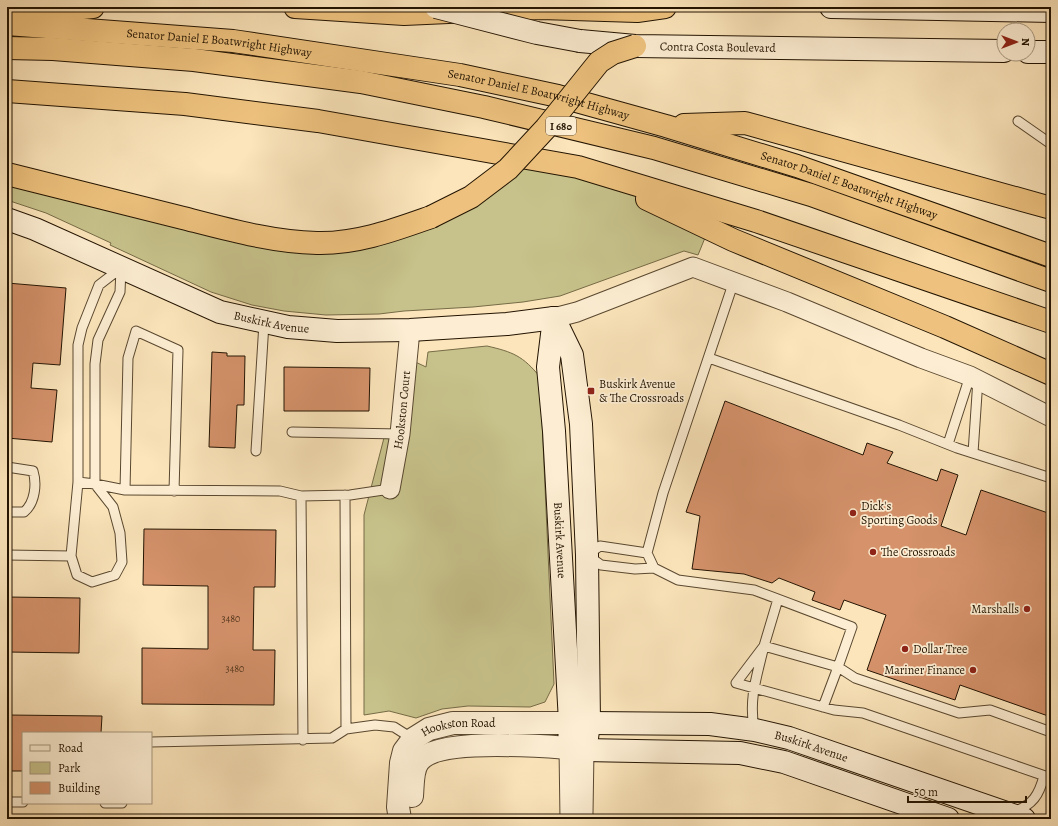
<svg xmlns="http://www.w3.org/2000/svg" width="1058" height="826" viewBox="0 0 1058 826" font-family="Alegreya,serif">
<rect width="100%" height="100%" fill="#fce5bb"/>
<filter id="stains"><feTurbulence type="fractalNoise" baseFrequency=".005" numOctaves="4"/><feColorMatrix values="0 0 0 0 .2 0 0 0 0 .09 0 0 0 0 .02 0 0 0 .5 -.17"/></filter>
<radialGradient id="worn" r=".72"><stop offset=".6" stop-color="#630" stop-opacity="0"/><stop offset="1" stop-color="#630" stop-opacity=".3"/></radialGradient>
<path fill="#c7c28b" stroke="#756b46" d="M578 167 709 228 698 255 684 251 560 296 523 302 473 307 404 311 379 314 326 315 284 311 252 305 211 292 110 245 111 243 46 213 7 200V174L276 239 387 233 508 169Z
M487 346C513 352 523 356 540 377L554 684 545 702 530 707 468 706 442 709 416 718 389 711 364 715V515L385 434H400L407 358 426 367 428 352Z"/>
<path fill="#d5926b" stroke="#231402" d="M7 283 66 288 60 365 33 363 31 388 57 390 52 442 7 438Z
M212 352 227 353V356H245L244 405H237L235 448 209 447Z
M284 367 370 368 369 411H284Z
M725 401 863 455 867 443 893 452 887 463 937 481 941 469 958 475 941 526 966 535 981 490 1051 514V717L960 685 955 700 867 670 886 615 844 600 840 610 812 600 815 592 779 578 772 583 744 574 692 569 700 516 686 512Z
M144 529 276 530 275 587H254L253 650H275L274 705 142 704V648L208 649V586L143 585Z
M7 597 80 598 79 653 7 652Z
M7 715 102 716 101 733H23V771H7Z"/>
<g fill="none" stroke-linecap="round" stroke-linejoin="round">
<defs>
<path id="service" d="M1018 121 1051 144
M121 268 120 292 98 340 95 364V484L113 507 120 533 122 562 115 575 92 582 77 575 71 556 78 482V345L82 328 99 285Z
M734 281 663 493 647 553 654 568 678 580 754 590 852 627 838 667 855 678 959 713 990 710 1051 732
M709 358 899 425 957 448 1051 478
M292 432 400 434
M948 444 970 376
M256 451 264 323
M973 453 978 379
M7 467 33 471C37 484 35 503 24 512H7
M78 482 95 484 125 490 280 491 301 496 303 740
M125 490 128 358 136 331 178 350 174 491
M345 495 346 729
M301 496 350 495 390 489
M647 553 600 546 587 555 601 565 635 569 654 568
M7 555 71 556
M778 599 764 646 838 667 823 707
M764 646 736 683 834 710 863 713 1051 778
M754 729C749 699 756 679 763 650
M151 742 332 738 346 729 375 725 394 727 413 739
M7 802H23
M105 803H122
M1013 812C1033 805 1039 795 1044 776"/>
<g id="minor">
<path d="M554 318 577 312 693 267 787 302 921 358 970 376 1051 417"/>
<path id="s1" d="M390 489 400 434 410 330"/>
<path d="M569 748 570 819"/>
<path d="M580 819 583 814 584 750"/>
</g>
<g id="tertiary">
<path d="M412 796C413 785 412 769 419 761 438 738 539 746 569 748"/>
<path id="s2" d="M400 819 398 807 401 763 404 751 413 739 429 729 453 723H588"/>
</g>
<g id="secondary">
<path d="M831 7 1051 11"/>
<path id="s3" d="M580 41 635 46 1004 51"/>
<path d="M1028 52H1051"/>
<path id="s4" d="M7 219 35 229 220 312 288 327 337 331 410 330 507 324 554 318"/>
<path id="s5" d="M554 318 548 367 554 431 570 722 569 748 584 750 740 753 784 762 948 819"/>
<path d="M554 318 572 355 581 424 587 555 589 723 587 738"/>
<path id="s6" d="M589 723 710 724 755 730 789 738 1024 819"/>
</g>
<g id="motorway">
<path d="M295 7 404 14 541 8 637 11 665 7"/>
<path d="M17 14 93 7"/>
<path id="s7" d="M7 24 233 41 460 75 558 96 666 126 797 166 1051 256"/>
<path d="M7 48 53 49 194 60 361 82 484 107 654 148 811 195 1051 281"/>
<path d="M7 91 185 104 318 121 578 167 756 221 1051 322"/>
<path d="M684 125 745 123 1051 208"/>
<path d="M7 174C66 189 124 203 183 218 226 229 272 242 317 243 357 244 394 230 431 217"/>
<path d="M647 199 733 240 945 327 1051 374"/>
</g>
</defs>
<use href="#service" stroke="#594830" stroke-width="11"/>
<use href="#minor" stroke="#594830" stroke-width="21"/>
<use href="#tertiary" stroke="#594830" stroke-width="24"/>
<use href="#secondary" stroke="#231402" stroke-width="24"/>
<use href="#motorway" stroke="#231402" stroke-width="24"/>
<use href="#service" stroke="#fdeed3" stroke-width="9"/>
<use href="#minor" stroke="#fdeed3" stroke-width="19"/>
<use href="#tertiary" stroke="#fdeed3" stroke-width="22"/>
<use href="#secondary" stroke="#fdeed3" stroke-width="22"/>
<use href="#motorway" stroke="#eec27e" stroke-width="22"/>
<defs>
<path id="secondary-bridge" d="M436 7 537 33 580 41"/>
<path id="motorway-bridge" d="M431 217 471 197 508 169 546 128 599 62 613 53 635 46"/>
</defs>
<use href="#secondary-bridge" stroke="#231402" stroke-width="24" stroke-linecap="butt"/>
<use href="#motorway-bridge" stroke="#231402" stroke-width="24" stroke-linecap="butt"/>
<use href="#secondary-bridge" stroke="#fdeed3" stroke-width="22"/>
<use href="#motorway-bridge" stroke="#eec27e" stroke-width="22"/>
</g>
<g fill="#8f2418" stroke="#fdeed3" stroke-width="1.5">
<rect x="587" y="387" width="8" height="8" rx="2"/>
<circle cx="853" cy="513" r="4"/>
<circle cx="873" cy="552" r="4"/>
<circle cx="1027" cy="609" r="4"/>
<circle cx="905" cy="649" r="4"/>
<circle cx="973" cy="670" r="4"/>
</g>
<g text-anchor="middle" stroke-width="3.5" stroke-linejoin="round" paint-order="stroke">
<g font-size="10" fill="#50341c">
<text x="231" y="622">3480</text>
<text x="235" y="672">3480</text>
</g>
<rect fill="#fdeed3" stroke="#645541" stroke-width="1" x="546" y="117" width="30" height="18" rx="3"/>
<g font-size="11" font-weight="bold" fill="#231402">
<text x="561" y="130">I 680</text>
</g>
<g font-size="12" fill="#231402" stroke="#fdeed3">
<text dy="4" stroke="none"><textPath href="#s7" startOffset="213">Senator Daniel E Boatwright Highway</textPath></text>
<text dy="4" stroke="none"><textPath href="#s3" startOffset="138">Contra Costa Boulevard</textPath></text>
<text dy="4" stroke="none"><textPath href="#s7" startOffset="537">Senator Daniel E Boatwright Highway</textPath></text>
<text dy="4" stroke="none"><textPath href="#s7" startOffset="861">Senator Daniel E Boatwright Highway</textPath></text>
<text dy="4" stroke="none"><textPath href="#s4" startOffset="285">Buskirk Avenue</textPath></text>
<text dy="4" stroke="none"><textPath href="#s1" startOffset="80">Hookston Court</textPath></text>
<text dy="4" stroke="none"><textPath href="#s5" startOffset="223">Buskirk Avenue</textPath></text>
<text dy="4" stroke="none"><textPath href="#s2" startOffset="132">Hookston Road</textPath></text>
<text dy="4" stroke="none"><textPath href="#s6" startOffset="225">Buskirk Avenue</textPath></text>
</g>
<g font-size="12" fill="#231402" stroke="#fdeed3" text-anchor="start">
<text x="599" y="388">Buskirk Avenue<tspan x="599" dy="14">&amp; The Crossroads</tspan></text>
<text x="861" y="510">Dick's<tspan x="861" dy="14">Sporting Goods</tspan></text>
<text x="881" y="556">The Crossroads</text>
<text x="1019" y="613" text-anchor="end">Marshalls</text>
<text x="913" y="653">Dollar Tree</text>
<text x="965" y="674" text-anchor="end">Mariner Finance</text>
</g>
</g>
<rect width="1058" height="826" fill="none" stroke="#fce5bb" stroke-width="24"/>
<rect x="8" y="8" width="1042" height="810" fill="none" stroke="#231402" stroke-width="2"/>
<rect x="12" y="12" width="1034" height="802" fill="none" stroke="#231402"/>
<rect x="22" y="732" width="130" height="72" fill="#fdeed3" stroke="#a6977f"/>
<rect x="30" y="745" width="20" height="6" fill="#fdeed3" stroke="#a6977f"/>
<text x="58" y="752" font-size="12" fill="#231402">Road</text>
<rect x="30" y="762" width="20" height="12" fill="#c7c28b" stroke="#a6977f"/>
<text x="58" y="772" font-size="12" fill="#231402">Park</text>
<rect x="30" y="782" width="20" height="12" fill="#d5926b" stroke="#a6977f"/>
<text x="58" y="792" font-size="12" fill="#231402">Building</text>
<g transform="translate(1016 42) rotate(90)"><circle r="19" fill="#fdeed3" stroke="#a6977f"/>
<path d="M0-3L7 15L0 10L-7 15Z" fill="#8f2418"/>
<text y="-6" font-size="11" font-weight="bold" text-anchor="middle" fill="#231402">N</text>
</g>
<path d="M908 796v6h118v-6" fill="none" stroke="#231402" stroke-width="2"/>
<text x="914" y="796" font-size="12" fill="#231402" stroke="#fdeed3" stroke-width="3" paint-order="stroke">50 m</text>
<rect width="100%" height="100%" filter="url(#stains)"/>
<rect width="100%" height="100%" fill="url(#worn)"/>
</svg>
